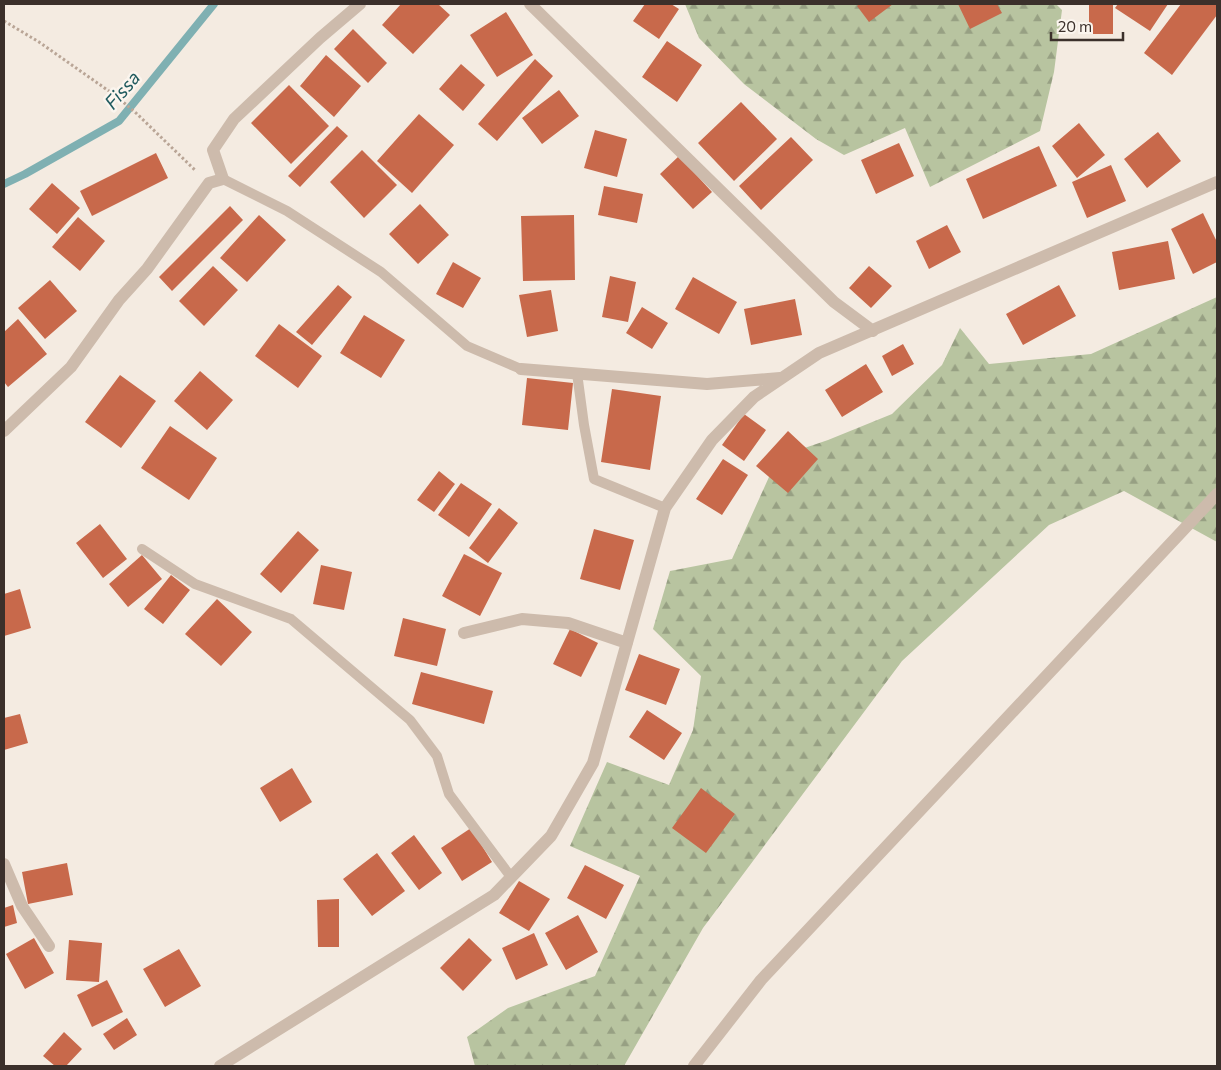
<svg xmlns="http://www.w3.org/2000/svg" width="1221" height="1070" viewBox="0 0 1221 1070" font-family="Commissioner,sans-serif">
<defs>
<pattern id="forest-firs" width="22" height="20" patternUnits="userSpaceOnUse" patternTransform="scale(1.25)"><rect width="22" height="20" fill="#b8c4a0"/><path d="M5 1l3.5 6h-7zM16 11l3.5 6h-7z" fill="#97a083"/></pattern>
</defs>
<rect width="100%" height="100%" fill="#f4ebe1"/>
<path fill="url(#forest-firs)" d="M685 4H1056L1062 10 1054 72 1040 131 930 187 905 128 844 155 816 139 744 84 699 38Z
M1217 297V542L1124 491 1049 525 902 661 703 928 624 1066H475L467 1037 508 1008 595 976 640 876 570 846 607 762 669 785 693 730 701 676 653 629 670 571 732 559 778 457 828 440 892 414 942 365 960 328 989 364 1091 354Z"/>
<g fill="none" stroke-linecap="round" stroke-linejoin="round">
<path stroke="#7fb0b2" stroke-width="8" d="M4 184 25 174 119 121 214 4"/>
</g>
<path fill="#c8694b" d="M401 4H438L450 15 413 54 382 25Z
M645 4H671L679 9 659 39 633 21Z
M860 4H893L869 22 857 6Z
M958 4H997L1002 13 970 29Z
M1089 4H1113V34H1089Z
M1118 4H1168L1150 31 1115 8Z
M1181 4H1217V15L1172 75 1144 53Z
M506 12 533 55 497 77 470 35Z
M353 29 387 63 368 83 334 49Z
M667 41 702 65 677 102 642 77Z
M326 55 361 86 334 117 300 86Z
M535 59 553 76 497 141 478 124Z
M461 64 485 85 463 111 439 89Z
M289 85 329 126 291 164 251 123Z
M559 90 579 116 542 144 522 118Z
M741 102 777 139 734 181 698 143Z
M419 114 454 145 412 193 377 161Z
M1079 123 1105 155 1077 178 1052 146Z
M337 126 348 136 300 187 288 176Z
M595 130 627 139 617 177 584 168Z
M1158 132 1181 161 1147 188 1124 159Z
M791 137 813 160 761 210 739 186Z
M899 143 914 176 876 194 861 160Z
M1039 146 1057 186 983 219 966 179Z
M362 150 397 185 364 218 330 182Z
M156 153 168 178 92 216 80 191Z
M679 156 712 192 693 209 660 174Z
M1111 165 1126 201 1087 218 1072 182Z
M52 183 80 208 57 234 29 209Z
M604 186 643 194 637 223 598 215Z
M420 204 449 235 418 264 389 234Z
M230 206 243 220 172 291 159 277Z
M1203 213 1217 242V262L1193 274 1171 229Z
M259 215 286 240 247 282 220 258Z
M574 215 575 280 523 281 521 216Z
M78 217 105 241 80 271 52 247Z
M947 225 961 252 929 269 916 241Z
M1168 241 1175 279 1119 290 1112 252Z
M453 262 481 278 463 308 436 294Z
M213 266 238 290 204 326 179 301Z
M869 266 892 286 871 308 849 288Z
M610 276 636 282 628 322 602 317Z
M693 277 737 302 719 334 675 309Z
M50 280 77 311 45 339 18 308Z
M338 285 352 297 312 345 296 332Z
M1059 285 1076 316 1023 345 1006 314Z
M551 290 558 331 527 337 519 295Z
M795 299 802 335 751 345 744 309Z
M642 307 668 323 652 349 626 333Z
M364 315 405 340 381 378 340 353Z
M18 319 47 354 8 387 4 382V332Z
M279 324 322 356 298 388 255 356Z
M903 344 914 364 892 376 882 356Z
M866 364 883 392 842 417 825 390Z
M200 371 233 400 207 430 174 401Z
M120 375 156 401 121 448 85 422Z
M527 378 573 383 568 430 522 425Z
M612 389 661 396 650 470 601 462Z
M744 414 766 430 744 461 722 445Z
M170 426 217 458 189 500 141 468Z
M788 431 818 459 788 493 756 466Z
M723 459 748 475 722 515 696 499Z
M439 471 455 484 434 512 417 500Z
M461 483 492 504 469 537 438 515Z
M499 508 518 523 488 563 469 548Z
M100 524 127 559 103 578 76 543Z
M594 529 634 540 620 590 580 579Z
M298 531 319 550 281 593 260 574Z
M464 554 502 573 480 616 442 596Z
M142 555 162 579 128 607 109 584Z
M321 565 352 572 344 610 313 604Z
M171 575 190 590 163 624 144 609Z
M20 589 31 628 4 636V594Z
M217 599 252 632 221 666 185 634Z
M403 618 446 629 437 666 394 656Z
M570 629 598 643 581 677 553 664Z
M639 654 680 669 666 705 625 690Z
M421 672 493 691 484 724 412 704Z
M647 710 682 733 664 760 629 737Z
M20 714 28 743 4 750V718Z
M292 768 312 802 280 822 260 788Z
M701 788 735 814 706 853 672 828Z
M471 828 492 862 462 881 441 848Z
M414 835 442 873 419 890 391 853Z
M377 853 405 891 372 916 343 879Z
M67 863 73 895 28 904 22 872Z
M585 865 624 885 606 919 567 898Z
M519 881 550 899 529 931 499 913Z
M339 899V947H318L317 900Z
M13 905 17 923 4 927V908Z
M578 915 598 952 566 970 545 933Z
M534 933 548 965 516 980 502 948Z
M34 938 54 973 25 989 6 954Z
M469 938 492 960 463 991 440 968Z
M69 940 102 943 99 982 66 980Z
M179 949 201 986 165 1007 143 969Z
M107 980 123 1012 92 1027 77 995Z
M127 1018 137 1035 114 1050 103 1034Z
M64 1032 82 1049 66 1066H55L43 1056Z"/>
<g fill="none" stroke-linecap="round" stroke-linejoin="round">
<path stroke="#b9a596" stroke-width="3" stroke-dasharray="2.5 2.5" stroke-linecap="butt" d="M4 21 39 42 116 96 136 113 196 171"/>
<path stroke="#cdbbac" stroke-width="10" d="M223 179 287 211 381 272 467 346 521 369
M577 373 584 425 594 479 665 508
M142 549 195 584 291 619 410 720 437 756 449 794 511 877"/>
<path stroke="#cdbbac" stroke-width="12" d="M530 4 834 302 873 331
M521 369 707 384 780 378
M4 431 71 367 119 300 147 269 209 183 223 179 213 150 234 119 320 38 360 4
M464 633 522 619 568 623 627 643
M4 864 22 906 49 946
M220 1066 494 895 551 836 593 763 665 508 712 440 754 397 819 353 1217 182
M694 1066 761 980 1217 494"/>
</g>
<g text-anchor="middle" stroke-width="5" stroke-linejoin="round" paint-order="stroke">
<g font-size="19" font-style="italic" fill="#1f5a5e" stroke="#fbf5ee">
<text transform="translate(122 90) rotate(-49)" y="7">Fissa</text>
</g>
</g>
<rect width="1221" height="1070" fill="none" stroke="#3b302b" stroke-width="10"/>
<path d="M1051 32v8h72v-8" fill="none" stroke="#3b302b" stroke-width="2.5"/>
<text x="1058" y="32" font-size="15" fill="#3b302b" stroke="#fbf5ee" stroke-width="4" paint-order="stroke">20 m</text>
</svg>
